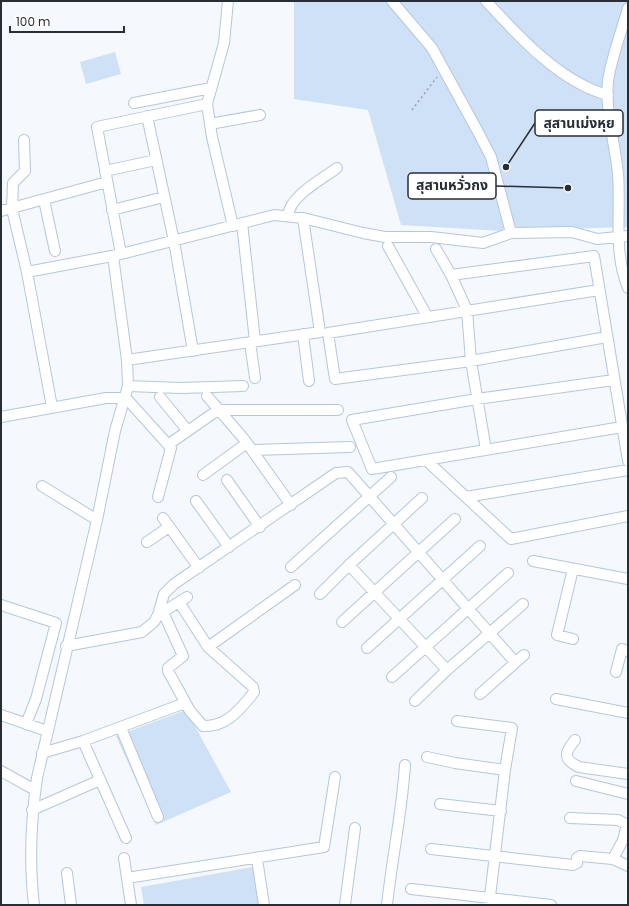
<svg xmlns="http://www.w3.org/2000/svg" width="629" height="906" viewBox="0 0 629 906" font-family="Poppins,'Noto Sans Thai',sans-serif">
<rect width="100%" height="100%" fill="#f5f8fd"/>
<path fill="#cfe1f6" d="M294 1H628V227L502 231 401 225 368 110 294 99Z
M115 52 121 74 86 84 80 62Z
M186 710 231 792 156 825 116 736Z
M253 867 259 905H144L141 887Z"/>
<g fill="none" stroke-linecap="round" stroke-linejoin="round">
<defs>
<path id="minor" d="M228 1 224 43 207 104 212 137 233 226
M392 1 432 48 477 130 491 157 511 233
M486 1C518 36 561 83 608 95
M628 8C622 30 611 59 608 81 605 112 615 143 618 174 621 212 613 252 628 288
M134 103 211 88
M147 116 174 241 193 351
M210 124 260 115
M24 140 25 171 13 183 12 209 27 272 52 407
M105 171 156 160
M44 200 55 251
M112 210 164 197
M1 211 107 182
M288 215C291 195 321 180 337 168
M242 223 255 341
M388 246 427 316
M436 249 451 275 467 310 471 361 486 450
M121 254 97 127 207 104
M27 272 117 255 274 215 303 218 363 233 385 237H431L483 243 511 233 572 232 597 239 628 236
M451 275 594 256 628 461
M599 290 328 333 335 379 471 361 607 337
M303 334 309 381
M250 342 255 378
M127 360 320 332 303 218
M614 380 477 399 352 420 372 469 622 427
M128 386 181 388 243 386
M207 396 244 439 291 505
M160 397 188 431
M1 417 106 398H126L171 448 158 497
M169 444 218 410H338
M252 450 350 447
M426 460 511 539 628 516
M203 475 247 443
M227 480 260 527
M42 486 97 520
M466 497 628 470
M196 501 229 547
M163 518 199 568
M147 542 169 527
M533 561 628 579
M349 565 447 670
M291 567 391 477
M320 594 349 565 422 498
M1 605 56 623 36 699 26 724
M163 612 183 656 168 668V671L190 711 203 726C225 727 238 712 251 696L254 692 253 687 208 647 179 602
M158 615 187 597
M342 622 455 519
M573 639 557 635 573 569
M66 646 142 632 154 622 158 615 164 594 174 584 336 473 348 472 515 662
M208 647 295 585
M367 648 480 546
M616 672 622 649 628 651
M392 677 508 573
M480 694 524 655
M556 699 628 713
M415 701 447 670 523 604
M1 715 47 731
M457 721 512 728 505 770 489 905
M121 728 158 817
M575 740C565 752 562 759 579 767L628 774
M83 741 126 838
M42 753 83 741 185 703
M427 757 455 763 505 770
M1 771 35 790
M576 781 628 794
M440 804 501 811
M32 810 100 780
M570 818 618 820 628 825
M431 849 573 865 577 863V858L580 856 613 859 628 866
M124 858 131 905
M257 859 264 905
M613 859 623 840 627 824
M67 873 71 905
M127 878 324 847 335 777
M411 889 551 905
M34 905C29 863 31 820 37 778L97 520 115 431 128 386 127 360 113 256
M345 905 355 828
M387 905C392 858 402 812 405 765"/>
</defs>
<use href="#minor" stroke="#b4c7dc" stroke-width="12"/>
<path stroke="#999ea4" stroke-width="1.5" stroke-dasharray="2 3" stroke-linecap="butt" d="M412 110 437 77"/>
<use href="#minor" stroke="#fff" stroke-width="10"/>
</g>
<path fill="none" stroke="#272e36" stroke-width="1.5" d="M506 167L535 123M568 188L496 186"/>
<g fill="#272e36" stroke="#fff" stroke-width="1.5">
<circle cx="506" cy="167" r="4"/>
<circle cx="568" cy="188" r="4"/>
</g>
<g fill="#fff" stroke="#272e36" stroke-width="1.5">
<rect x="535" y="110" width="88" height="26" rx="4"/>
<rect x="408" y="173" width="88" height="26" rx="4"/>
</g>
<g font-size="14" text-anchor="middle" font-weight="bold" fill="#272e36">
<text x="579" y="128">สุสานเม่งหุย</text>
<text x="452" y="190">สุสานหวั่วกง</text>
</g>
<rect width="629" height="906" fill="none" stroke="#272e36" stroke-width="4"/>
<path d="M10 26v6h114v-6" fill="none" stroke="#272e36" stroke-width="2"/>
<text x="16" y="26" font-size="12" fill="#272e36" stroke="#ffffff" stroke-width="3" paint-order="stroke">100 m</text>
</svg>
